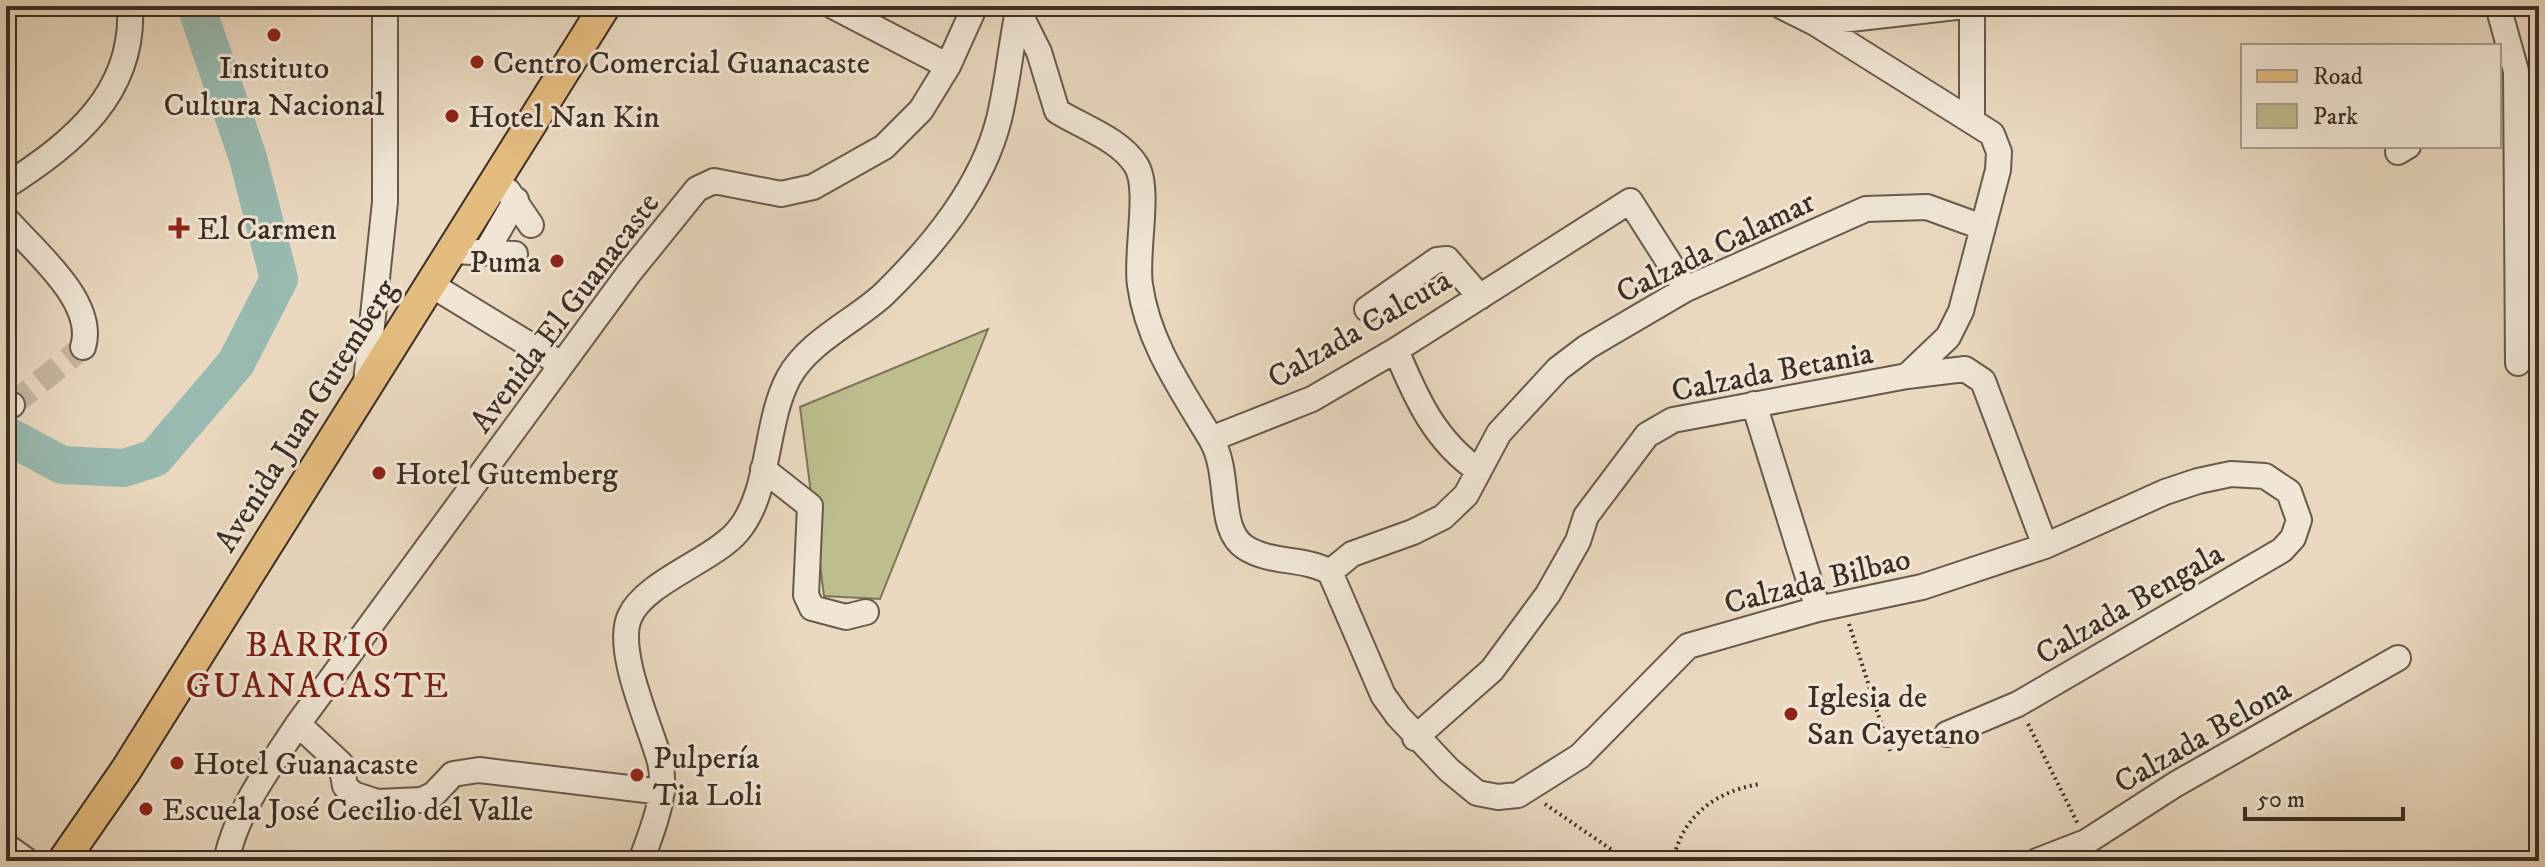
<svg xmlns="http://www.w3.org/2000/svg" width="2545" height="867" viewBox="0 0 2545 867" font-family="'IM FELL DW Pica',serif">
<rect width="100%" height="100%" fill="#ead9c0"/>
<filter id="stains"><feTurbulence type="fractalNoise" baseFrequency=".0025" numOctaves="4"/><feColorMatrix values="0 0 0 0 .2 0 0 0 0 .09 0 0 0 0 .02 0 0 0 .5 -.17"/></filter>
<radialGradient id="worn" r=".72"><stop offset=".6" stop-color="#630" stop-opacity="0"/><stop offset="1" stop-color="#630" stop-opacity=".3"/></radialGradient>
<path fill="#bebd8d" stroke="#7d7659" stroke-width="2" d="M988 329 880 599 824 596 800 407Z"/>
<g fill="none" stroke-linecap="round" stroke-linejoin="round">
<path stroke="#98bab0" stroke-width="38" d="M6 435 62 465 124 468 155 458 236 363 279 279 248 158 196 6"/>
<path stroke="#c7b7a1" stroke-width="24" stroke-dasharray="24 12" stroke-linecap="butt" d="M12 405 83 347"/>
<defs>
<path id="minor" d="M833 6 948 66
M2498 6 2516 71 2518 363
M1018 10 1039 52 1057 111C1082 127 1120 139 1136 165 1151 188 1135 254 1140 285 1148 343 1182 390 1211 439L1312 399 1396 350 1630 201 1686 289
M1815 23 1965 6
M1972 118V6
M2398 152 2408 146
M6 186C74 142 135 93 130 6
M508 191 531 225
M6 219C34 251 97 302 83 347
M453 251 515 254
M486 252 516 200
M430 284 561 364
M1367 309 1437 260 1447 259 1480 297
M1396 350C1416 398 1435 441 1479 471
M1907 376 1965 369 1983 381 2045 546
M366 382 385 202V6
M6 402 12 405
M1754 404 1818 609
M1211 439C1232 474 1216 530 1246 548 1272 564 1304 557 1330 572L1383 695 1398 716 1449 770 1477 793 1498 797 1518 795 1580 756 1688 646 1818 609 1922 587 2045 546 2165 492 2198 481 2231 474 2265 476 2289 492 2299 520 2293 538 2282 550 2018 704 1947 734
M763 469 810 506 806 595 812 608 846 617 866 612
M1330 572 1352 554 1413 532 1443 517 1466 495 1499 433 1558 369 1587 347 1686 289 1866 209 1927 207 1982 227
M298 724 341 764 345 786 353 794 377 802 422 800 434 794 453 774 479 770 662 792
M1415 738 1492 670 1548 594 1578 541 1586 516 1647 435 1673 420 1907 376 1948 337 1961 311 1998 170 1999 152 1992 134 1815 23 1781 6
M6 846 27 861
M226 861C237 809 270 767 298 724L629 273 697 189 714 181 781 194 813 187 884 147 921 110 948 66 975 6
M641 861C652 830 668 795 660 762 651 727 614 650 630 616 645 582 714 560 738 531 771 492 764 423 789 377 809 341 855 321 884 294 933 246 982 187 999 119 1008 82 1011 43 1019 6
M2037 861 2086 842 2176 784 2398 658"/>
<path id="major" d="M63 861 126 770 605 6"/>
</defs>
<use href="#minor" stroke="#68594c" stroke-width="28"/>
<use href="#major" stroke="#3c2e25" stroke-width="34"/>
<path stroke="#3c2e25" stroke-width="4" stroke-dasharray="2 4" stroke-linecap="butt" d="M1849 624 1890 751
M2028 724 2078 824
M1545 804 1628 861
M2108 854 2120 861
M1673 861C1682 816 1716 791 1760 784"/>
<use href="#minor" stroke="#f1e6d6" stroke-width="24"/>
<use href="#major" stroke="#e5bc80" stroke-width="30"/>
</g>
<g fill="#8f2418" stroke="#f1e6d6" stroke-width="3">
<circle cx="274" cy="35" r="8"/>
<circle cx="477" cy="62" r="8"/>
<circle cx="452" cy="116" r="8"/>
<path d="M175 216h8v8h8v8h-8v8h-8v-8h-8v-8h8z"/>
<circle cx="557" cy="261" r="8"/>
<circle cx="379" cy="473" r="8"/>
<circle cx="1791" cy="714" r="8"/>
<circle cx="177" cy="763" r="8"/>
<circle cx="637" cy="775" r="8"/>
<circle cx="146" cy="809" r="8"/>
</g>
<g text-anchor="middle" stroke-width="6" stroke-linejoin="round" paint-order="stroke">
<g font-size="32" fill="#3c2e25" stroke="#f1e6d6" text-anchor="start">
<text x="493" y="73">Centro Comercial Guanacaste</text>
<text x="274" y="78" text-anchor="middle">Instituto<tspan x="274" dy="37">Cultura Nacional</tspan></text>
<text x="468" y="127">Hotel Nan Kin</text>
<text x="197" y="239">El Carmen</text>
<text x="541" y="272" text-anchor="end">Puma</text>
<text x="395" y="484">Hotel Gutemberg</text>
<text x="1807" y="707">Iglesia de<tspan x="1807" dy="37">San Cayetano</tspan></text>
<text x="653" y="768">Pulpería<tspan x="653" dy="37">Tia Loli</tspan></text>
<text x="193" y="774">Hotel Guanacaste</text>
<text x="162" y="820">Escuela José Cecilio del Valle</text>
</g>
<g font-size="32" fill="#3c2e25" stroke="#f1e6d6">
<text transform="translate(1715 246) rotate(-26)" y="11">Calzada Calamar</text>
<text transform="translate(564 312) rotate(-53)" y="11">Avenida El Guanacaste</text>
<text transform="translate(1359 328) rotate(-30)" y="11">Calzada Calcuta</text>
<text transform="translate(1772 371) rotate(-11)" y="11">Calzada Betania</text>
<text transform="translate(305 415) rotate(-58)" y="11">Avenida Juan Gutemberg</text>
<text transform="translate(1817 580) rotate(-14)" y="11">Calzada Bilbao</text>
<text transform="translate(2129 603) rotate(-30)" y="11">Calzada Bengala</text>
<text transform="translate(2202 735) rotate(-30)" y="11">Calzada Belona</text>
</g>
<g font-size="36" letter-spacing="2" fill="#7a1f14" stroke="#f1e6d6">
<text x="318" y="656">BARRIO<tspan x="318" dy="41">GUANACASTE</tspan></text>
</g>
</g>
<rect width="2545" height="867" fill="none" stroke="#ead9c0" stroke-width="32"/>
<rect x="8" y="8" width="2529" height="851" fill="none" stroke="#3c2e25" stroke-width="4"/>
<rect x="16" y="16" width="2513" height="835" fill="none" stroke="#3c2e25" stroke-width="2"/>
<rect x="2241" y="44" width="260" height="104" fill="#f1e6d6" stroke="#a99c8f" stroke-width="2"/>
<rect x="2257" y="70" width="40" height="12" fill="#e5bc80" stroke="#a99c8f" stroke-width="2"/>
<text x="2313" y="84" font-size="24" fill="#3c2e25">Road</text>
<rect x="2257" y="104" width="40" height="24" fill="#bebd8d" stroke="#a99c8f" stroke-width="2"/>
<text x="2313" y="124" font-size="24" fill="#3c2e25">Park</text>
<path d="M2245 807v12h158v-12" fill="none" stroke="#3c2e25" stroke-width="4"/>
<text x="2257" y="807" font-size="24" fill="#3c2e25" stroke="#f1e6d6" stroke-width="6" paint-order="stroke">50 m</text>
<rect width="100%" height="100%" filter="url(#stains)"/>
<rect width="100%" height="100%" fill="url(#worn)"/>
</svg>
